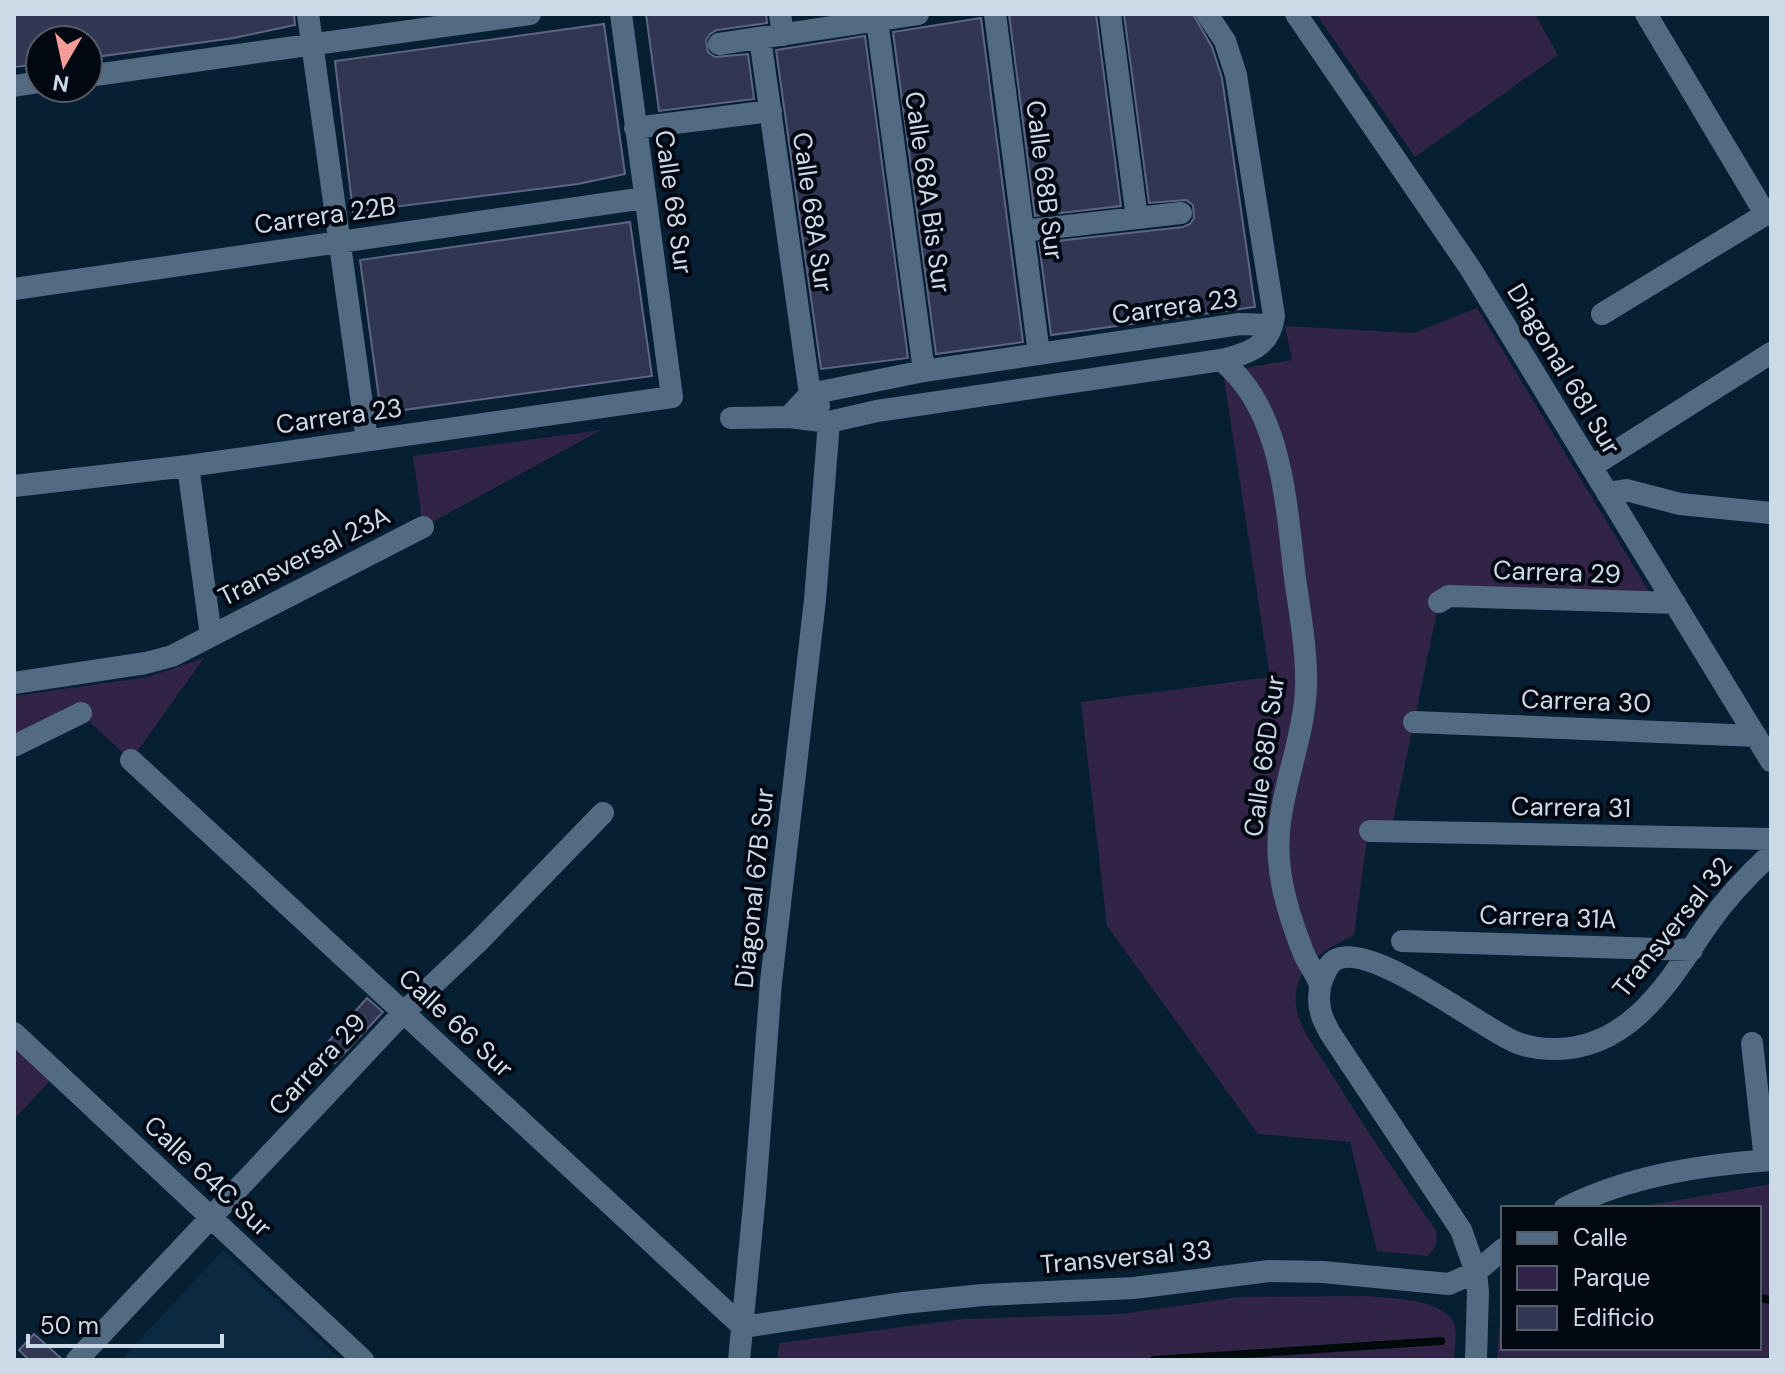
<svg xmlns="http://www.w3.org/2000/svg" width="1785" height="1374" viewBox="0 0 1785 1374" font-family="'DM Sans',sans-serif">
<rect width="100%" height="100%" fill="#071f33"/>
<path fill="#0b2941" d="M223 1250 342 1360H121Z"/>
<path fill="#322446" d="M1316 14H1535L1558 55 1415 157Z
M1477 308 1656 603 1439 602 1391 831 1368 832 1354 935C1325 949 1292 967 1296 1005 1298 1028 1318 1051 1329 1070 1363 1125 1398 1177 1435 1229 1439 1241 1436 1247 1428 1256L1377 1251 1350 1142 1258 1134 1107 926 1081 702 1270 677 1223 372 1292 360 1285 326 1414 333Z
M601 430 423 527 413 456Z
M204 658 131 760 81 714 14 746V696L148 677Z
M14 1044 52 1079 14 1119Z
M1771 1184V1360H1497L1499 1330 1503 1321V1348H1759V1208H1633Z
M1368 1296C1392 1299 1448 1298 1455 1327 1457 1337 1454 1350 1454 1360H777L779 1343 963 1319 1122 1314 1240 1297Z"/>
<g fill="none" stroke-linecap="round" stroke-linejoin="round">
<path stroke="#000a0a" stroke-width="8" d="M1759 1298 1771 1300
M1154 1360 1441 1341"/>
</g>
<path fill="#313753" stroke="#5e6583" stroke-width="2" d="M14 14H294L295 25 234 38 88 58V40H40V64L14 67Z
M646 14H766L767 23 717 30 710 34 706 40 708 52 715 57 748 54 754 99 659 111Z
M1009 14H1096L1121 206 1035 216Z
M1124 14H1193L1212 47 1222 78 1255 307 1051 335 1039 243 1183 227 1190 224 1194 218 1193 205 1186 200 1149 203Z
M981 18 1023 342 936 354 893 32Z
M604 24 625 174 578 184 353 212 335 61Z
M865 36 908 358 821 369 776 50Z
M630 222 652 376 381 413 360 260Z
M367 998 383 1012 335 1063 321 1050Z
M34 1334 63 1360H29L19 1350Z"/>
<g fill="none" stroke-linecap="round" stroke-linejoin="round">
<path stroke="#526b83" stroke-width="22" d="M308 14 367 440
M780 14 783 35
M995 14 1039 354
M1110 14 1137 218
M1296 14 1470 268 1771 761
M1646 14 1766 215
M877 20 924 371
M760 38 810 394 819 406
M719 44 918 14
M88 76 530 14
M14 86 40 82
M635 128 771 111
M1023 231 1181 213
M14 289 645 198
M1602 314 1771 211
M1221 360C1283 409 1286 505 1295 578 1300 614 1307 650 1306 687 1304 745 1274 802 1279 860 1281 892 1292 924 1304 954 1308 964 1318 976 1320 986 1320 990 1319 995 1319 999 1319 1012 1324 1022 1330 1033L1461 1230 1476 1272 1478 1292 1476 1360
M789 417 810 394 924 371 1240 324 1272 325
M731 418 789 417 829 422 877 411 1221 360C1249 353 1270 347 1274 316L1236 75 1225 41 1207 14
M188 466 211 636
M1591 467 1771 353
M14 486 188 466 672 397 621 14
M1607 493 1626 490 1680 504 1771 513
M1439 602 1449 596 1675 603
M14 683 146 663 172 656 423 527
M1414 722 1756 736
M14 746 81 713
M131 760 743 1327 903 1303 983 1295 1134 1288 1269 1271 1323 1272 1449 1284 1476 1272 1503 1249
M1370 831 1771 839
M1402 941 1692 950
M1320 986C1323 977 1327 965 1335 960 1370 940 1478 1026 1515 1042 1525 1046 1539 1049 1551 1049 1629 1051 1668 983 1706 927 1724 901 1748 875 1771 854
M14 1033 363 1360
M1752 1043 1765 1160
M1565 1208C1629 1176 1700 1165 1771 1160
M77 1360 404 1012 479 941 603 813
M739 1360 755 1194 771 982 815 600 829 422"/>
</g>
<g text-anchor="middle" stroke-width="8" stroke-linejoin="round" paint-order="stroke">
<g font-size="26" fill="#ccdae8" stroke="#020811">
<text transform="translate(1045 180) rotate(83)" y="9">Calle 68B Sur</text>
<text transform="translate(928 192) rotate(82)" y="9">Calle 68A Bis Sur</text>
<text transform="translate(674 202) rotate(82)" y="9">Calle 68 Sur</text>
<text transform="translate(813 212) rotate(82)" y="9">Calle 68A Sur</text>
<text transform="translate(325 215) rotate(-8)" y="9">Carrera 22B</text>
<text transform="translate(1175 306) rotate(-8)" y="9">Carrera 23</text>
<text transform="translate(1564 369) rotate(59)" y="9">Diagonal 68I Sur</text>
<text transform="translate(339 416) rotate(-8)" y="9">Carrera 23</text>
<text transform="translate(304 556) rotate(-27)" y="9">Transversal 23A</text>
<text transform="translate(1557 572) rotate(2)" y="9">Carrera 29</text>
<text transform="translate(1586 701) rotate(2)" y="9">Carrera 30</text>
<text transform="translate(1264 756) rotate(-82)" y="9">Calle 68D Sur</text>
<text transform="translate(1571 807) rotate(1)" y="9">Carrera 31</text>
<text transform="translate(754 888) rotate(-84)" y="9">Diagonal 67B Sur</text>
<text transform="translate(1548 917) rotate(2)" y="9">Carrera 31A</text>
<text transform="translate(1672 927) rotate(-51)" y="9">Transversal 32</text>
<text transform="translate(456 1023) rotate(43)" y="9">Calle 66 Sur</text>
<text transform="translate(317 1064) rotate(-47)" y="9">Carrera 29</text>
<text transform="translate(208 1176) rotate(43)" y="9">Calle 64C Sur</text>
<text transform="translate(1126 1257) rotate(-5)" y="9">Transversal 33</text>
</g>
</g>
<rect width="1785" height="1374" fill="none" stroke="#ccdae8" stroke-width="32"/>
<rect x="1501" y="1206" width="260" height="144" fill="#020811" stroke="#535c67" stroke-width="2"/>
<rect x="1517" y="1232" width="40" height="12" fill="#526b83" stroke="#535c67" stroke-width="2"/>
<text x="1573" y="1246" font-size="24" fill="#ccdae8">Calle</text>
<rect x="1517" y="1266" width="40" height="24" fill="#322446" stroke="#535c67" stroke-width="2"/>
<text x="1573" y="1286" font-size="24" fill="#ccdae8">Parque</text>
<rect x="1517" y="1306" width="40" height="24" fill="#313753" stroke="#535c67" stroke-width="2"/>
<text x="1573" y="1326" font-size="24" fill="#ccdae8">Edificio</text>
<g transform="translate(64 64) rotate(189)"><circle r="38" fill="#020811" stroke="#535c67" stroke-width="2"/>
<path d="M0-6L14 30L0 20L-14 30Z" fill="#f59b98"/>
<text y="-12" font-size="22" font-weight="bold" text-anchor="middle" fill="#ccdae8">N</text>
</g>
<path d="M28 1334v12h194v-12" fill="none" stroke="#ccdae8" stroke-width="4"/>
<text x="40" y="1334" font-size="24" fill="#ccdae8" stroke="#020811" stroke-width="6" paint-order="stroke">50 m</text>
</svg>
